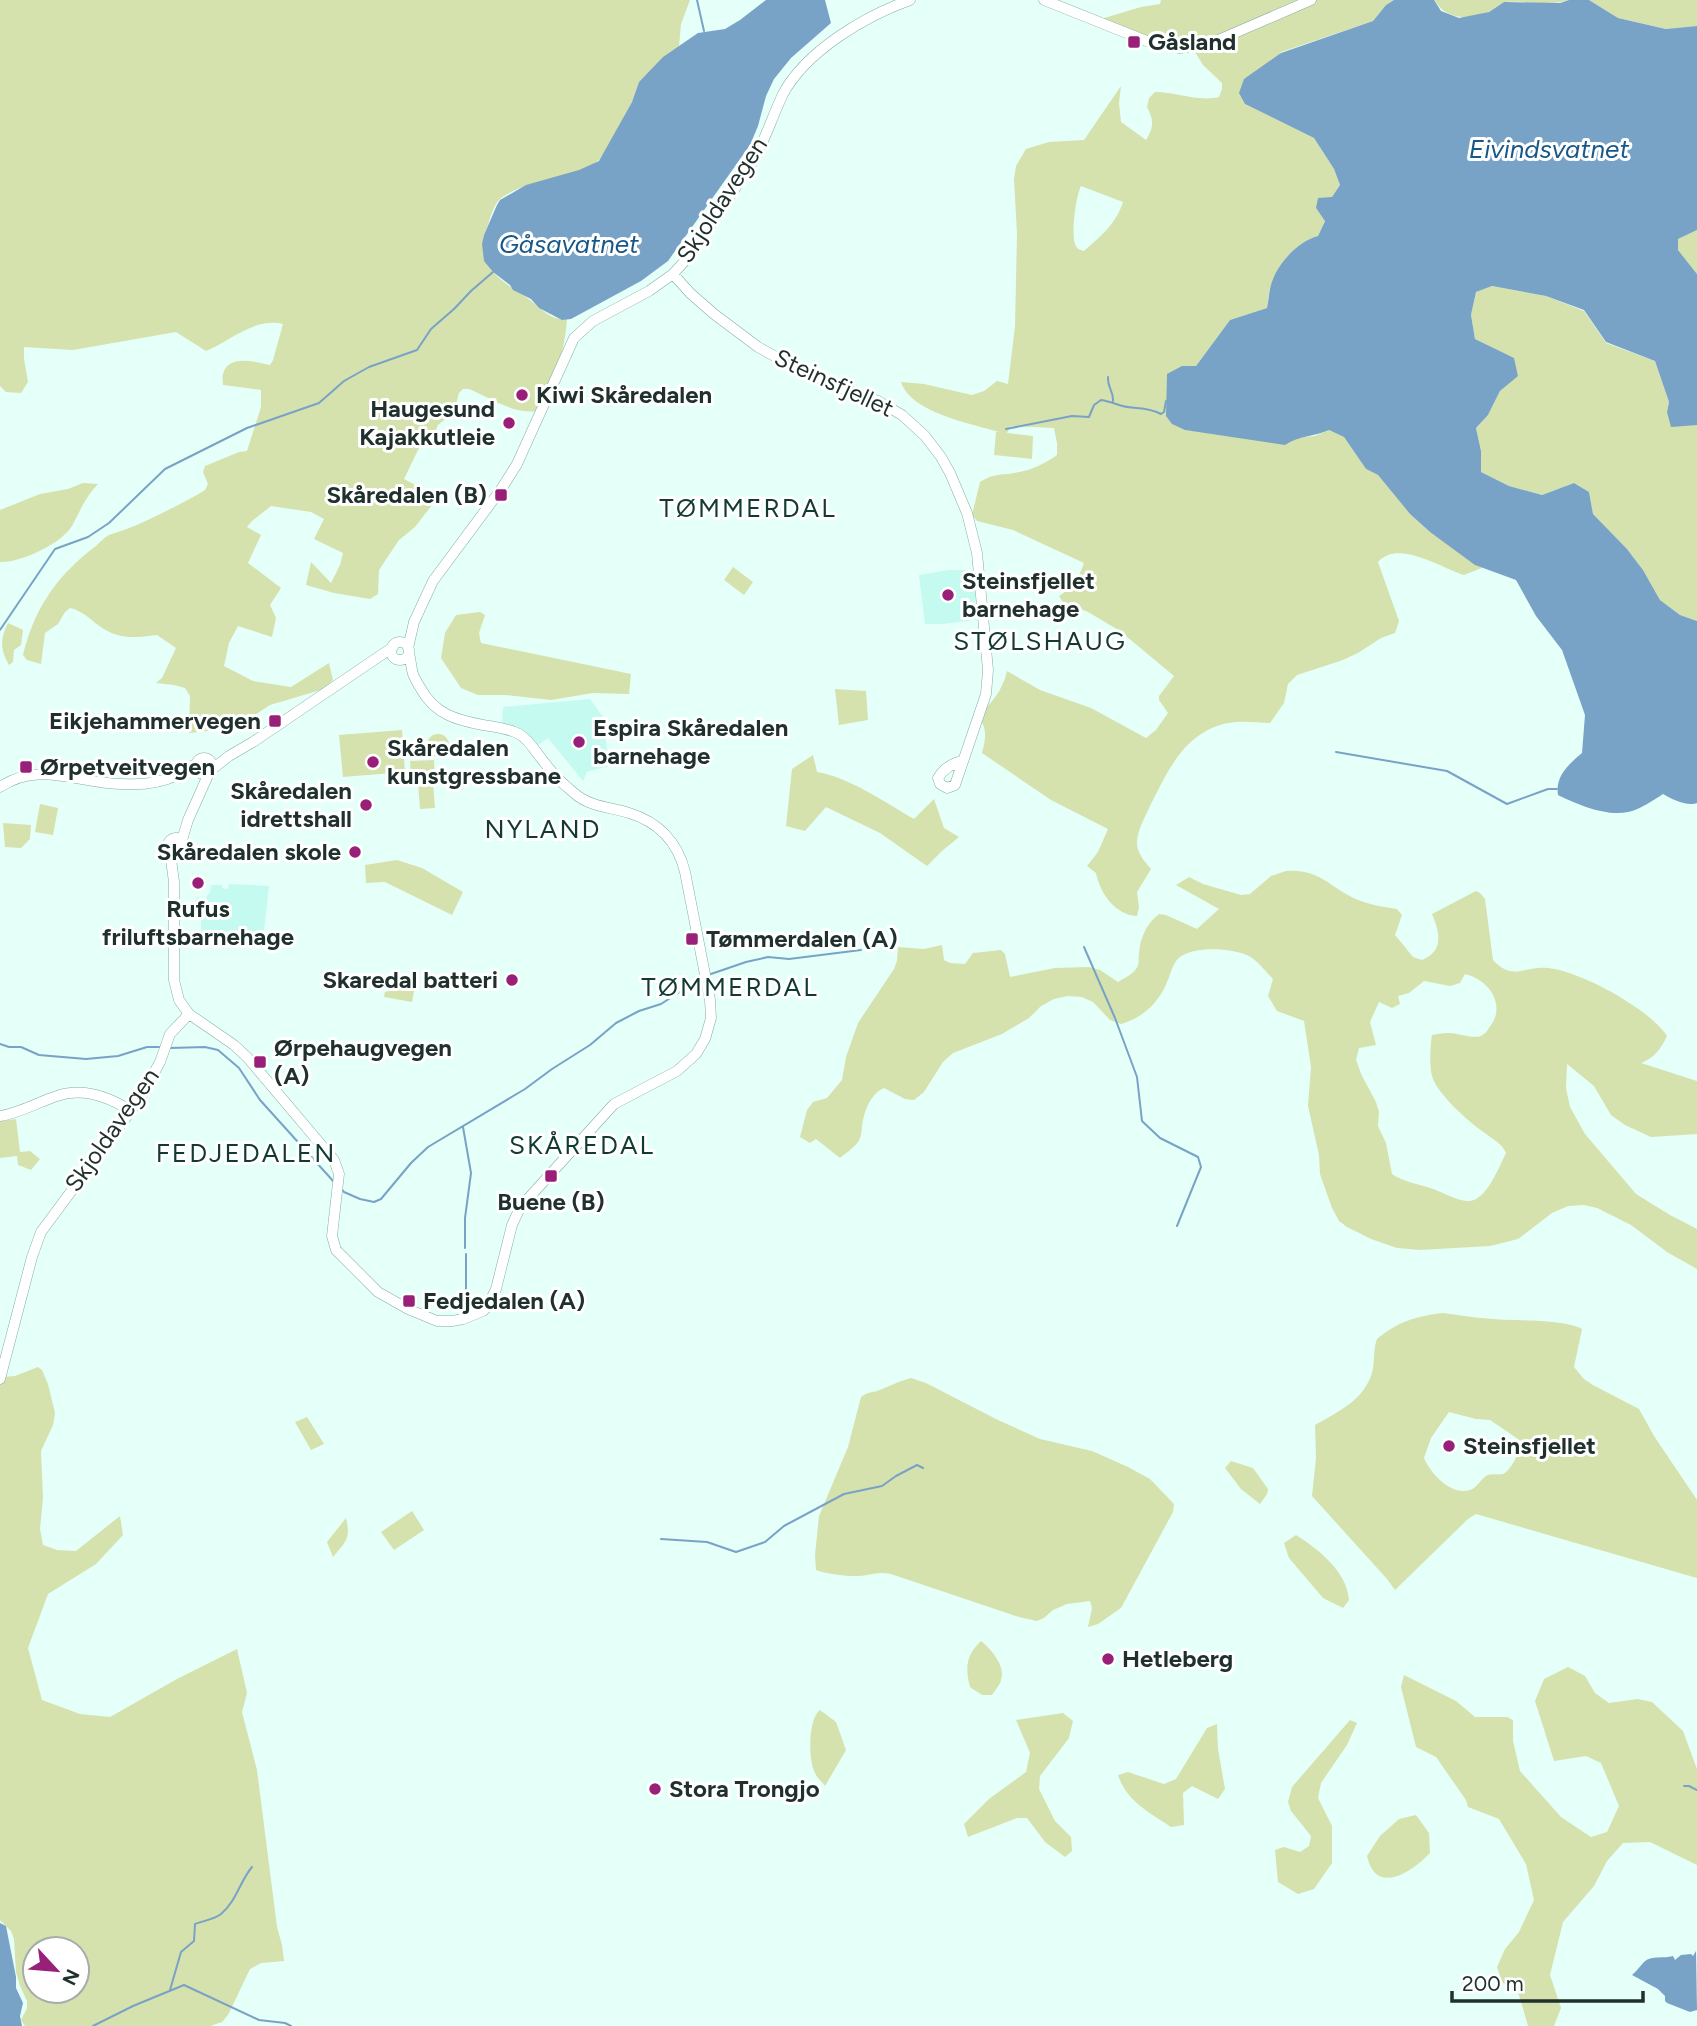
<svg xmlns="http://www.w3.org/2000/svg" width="1697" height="2026" viewBox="0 0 1697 2026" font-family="Figtree,sans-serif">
<rect width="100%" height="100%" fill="#e5fff9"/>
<path fill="#c5faf1" d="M949 570H973L977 618 974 620 943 624H925L919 575Z
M590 699 603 717 609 766 587 772 583 781 548 738 537 746 522 729 502 724 503 707Z
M229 884 269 886 262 948 201 942V906L195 902 197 897 206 899 208 894 210 893 211 885H222V888L228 889Z"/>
<path fill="#d5e2ad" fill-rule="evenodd" d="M0 0H690L681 24 679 47 670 52 639 82 632 102 603 156C581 181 527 176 499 200 494 205 490 218 488 225 484 234 481 241 484 251 487 257 488 266 492 271 498 278 514 290 521 294 536 302 549 322 567 319 565 352 554 380 542 410 517 417 491 398 469 389H463L459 393 454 412 438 425 430 443 419 448 404 479 434 495 432 505 415 527 399 540 379 570 378 594 370 599 334 593 306 585 311 562 331 583 340 565 343 553 314 539 324 519 311 512 271 506 252 521 247 527 261 535 248 563 281 588 270 605 276 618 272 637 238 626 229 643 224 666 253 681 291 687 329 663 333 680 324 689 270 705 235 728 189 733 190 696 185 688 174 685 156 683 162 678 176 648 157 635C134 638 118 640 98 625 90 619 81 610 70 608L65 612 58 624 45 633 41 664 27 660 23 655C34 610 55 578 92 549 98 545 102 539 109 535 114 533 119 532 124 530 149 521 174 507 197 495L205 490 208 484 203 472 205 466 239 452 247 451 261 407V390L223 385C223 381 222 377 223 374 228 354 257 362 270 365L273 360 283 324C255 317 230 341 206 351L176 332 73 350 24 347V359L28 382 21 393 6 392 0 386Z
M1161 0H1394L1386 5 1373 21 1281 52 1245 104 1314 138 1334 169 1340 185 1332 197 1316 208 1325 220 1318 236C1299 241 1280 261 1273 279 1269 288 1268 299 1267 308L1230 320 1196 366H1182L1185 430 1296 438 1315 436 1329 430 1344 437 1366 469 1378 475 1410 514 1430 532 1482 568 1464 575C1441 568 1398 539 1378 562L1399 621 1395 633 1381 638 1358 653 1343 660 1297 675 1288 684 1284 703 1270 723C1250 722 1232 719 1212 728 1180 742 1165 776 1150 806 1145 817 1138 829 1137 841 1136 852 1144 861 1151 869L1137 892 1139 907 1137 916C1115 915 1100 893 1096 873L1087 866 1098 852 1108 829 1051 800 982 753C986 738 988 726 976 715 992 705 1003 689 1007 671L1040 690 1091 708 1146 738 1156 730 1168 713 1159 700V696L1174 676 1120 631 1088 612 1062 601 1059 596C1073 588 1079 577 1084 563L1013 530 977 521 972 515 980 482C996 472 1003 476 1019 472 1032 470 1046 463 1057 455V443L1054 428 1011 426 1007 433 1033 436 1032 459 994 455 996 432H999C970 423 911 413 901 382L924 384 972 395 984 391 997 381 1008 384 1015 326 1017 234 1014 179 1016 166 1026 149 1049 142 1084 140 1121 86 1119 103 1121 122 1146 140C1154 127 1154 120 1147 107L1149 98 1155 92C1177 92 1197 102 1219 97L1222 89V83L1203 65 1195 52 1155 41 1101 19 1141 7 1160 4ZM1081 186 1123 202C1116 224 1101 236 1084 251 1078 249 1078 250 1075 244 1071 233 1076 196 1081 186Z
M1434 0H1569C1550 6 1528 1 1508 2 1500 3 1495 9 1488 12 1466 20 1447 20 1434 0Z
M1589 0H1697V26L1667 29 1618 18Z
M1697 230V274L1678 250V239Z
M1492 286 1546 296 1584 311 1606 343 1655 361 1669 402 1667 412 1697 425V621L1680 615 1660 600 1643 570 1627 549 1593 514 1589 492 1574 483 1542 495 1509 486 1481 472V451L1476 428 1488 415 1500 391 1518 375 1513 358 1475 339 1471 315 1476 292Z
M83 483 98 484C86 496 80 511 72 526 61 544 20 563 0 562V510L40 494 68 489Z
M733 567 753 582 744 595 724 580Z
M480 612 485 615 479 633 481 643 631 674 629 694 593 693 551 700 505 695H478L461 688 441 658 445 633 456 615Z
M8 623 23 630 21 645 14 650 13 662 9 665C0 649 0 639 8 623Z
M835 689 866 691 868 720 839 725Z
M402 730 405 772 343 777 339 735Z
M427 745a11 11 0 1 1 22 0a11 11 0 1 1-22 0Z
M813 755 817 772C851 778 884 802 914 819L934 799 944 828 959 837 942 851 927 866 880 833 826 807 805 831 786 826 792 769Z
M434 760 435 776 411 778 410 761Z
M433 782 435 808 420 809 418 783Z
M40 804 58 808 53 835 35 832Z
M3 823 31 825 30 839 21 848 5 847Z
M397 860 422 868 463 892 452 915 385 882 366 883 365 865Z
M1286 871C1322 869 1329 888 1358 900 1371 905 1384 907 1397 909L1402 915 1395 935 1413 957 1422 960C1444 951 1440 933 1432 914L1476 891 1480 893 1485 899 1493 960C1513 982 1525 965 1548 968 1580 971 1650 1009 1667 1036 1661 1049 1654 1058 1641 1063L1697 1081V1134L1651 1137 1625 1125 1611 1115 1594 1086 1567 1064 1566 1088 1570 1107 1585 1134 1636 1194 1670 1215 1697 1229V1269L1667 1252 1631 1225 1597 1208 1584 1205 1568 1206 1552 1213 1518 1239 1490 1246 1420 1250 1397 1248 1371 1239 1347 1227 1339 1221 1332 1208 1320 1174 1319 1155 1308 1106 1311 1067 1304 1021 1277 1011 1268 996 1273 979C1266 972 1258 961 1249 956 1231 948 1196 946 1180 957 1172 963 1171 974 1167 982 1159 1003 1142 1018 1121 1024L1110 1020 1093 1002 1082 997 1068 996 1054 999 1041 1006 1029 1018 1002 1034 953 1053 943 1062 924 1092 914 1100 905 1099 884 1088C870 1094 864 1112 862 1126 862 1127 861 1137 860 1138 857 1146 847 1152 840 1158L816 1139 810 1143 800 1137 807 1110 813 1102 827 1098 842 1080 846 1057 858 1023 894 969 897 961 898 947 924 949 942 945 944 960 950 963 965 964 973 953 1001 950 1005 954 1010 977 1055 968 1089 967 1100 970 1118 982C1124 978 1132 975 1136 969 1140 964 1138 959 1139 953 1140 938 1147 923 1159 914L1166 915 1197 929 1219 909 1176 885 1189 877 1203 884 1241 895 1250 894 1271 876ZM1465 974C1490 980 1507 1006 1489 1028 1487 1031 1485 1034 1481 1036 1472 1039 1458 1033 1448 1033 1443 1033 1437 1034 1432 1035 1430 1047 1429 1068 1433 1079 1439 1095 1469 1122 1482 1131 1491 1138 1502 1143 1506 1153 1499 1167 1487 1199 1470 1201 1460 1202 1444 1193 1433 1189 1420 1184 1403 1182 1392 1174L1386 1143 1378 1126 1379 1112 1376 1102 1362 1076 1356 1060 1359 1048 1376 1045 1370 1022 1379 1002 1392 1008 1400 1004 1398 996 1409 993 1424 981 1450 986 1460 983Z
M399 983 415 986 412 1002 384 997 385 992 394 990Z
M16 1119 20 1152 30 1151 40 1159 31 1170 18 1165 17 1156 0 1158V1121Z
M1443 1313C1460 1315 1476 1318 1493 1319 1515 1321 1564 1319 1582 1329L1574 1367 1584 1379 1593 1385 1639 1409 1654 1436 1697 1500V1578L1476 1514 1468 1519 1395 1590 1387 1579 1312 1496 1316 1458 1315 1425C1339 1411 1363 1401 1372 1373 1375 1362 1373 1349 1377 1339 1397 1322 1417 1316 1443 1313ZM1449 1412 1476 1419 1490 1420 1521 1441C1521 1450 1511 1471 1503 1474 1497 1475 1491 1473 1486 1476 1480 1480 1477 1488 1470 1490 1451 1496 1431 1474 1424 1458L1431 1438Z
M38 1367 42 1370 48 1384 55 1413 53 1425 41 1451 43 1498 40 1529 43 1545 57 1550 76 1551 120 1516 123 1535 96 1564 48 1594 28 1648 42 1700 80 1714 110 1717 177 1679 237 1649 247 1693 242 1712 257 1770 277 1927 282 1945 284 1961 261 1963 250 1969 228 2015 222 2022 210 2026H25L21 2020 27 2008V2001L20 1986 16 1972 14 1939 11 1931 0 1920V1383L2 1377 15 1376ZM35 1949H77V1991H35Z
M911 1378 926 1383 998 1420 1040 1439 1092 1451 1128 1467 1150 1479 1174 1504 1173 1512 1121 1608 1098 1624 1088 1627 1092 1608 1090 1601 1067 1604 1053 1610 1044 1618 1037 1621 1019 1617 891 1574C875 1571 871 1576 857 1576 844 1576 828 1574 816 1570L815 1555 819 1516 848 1447 861 1397C867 1392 870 1393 877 1391 890 1386 897 1382 911 1378Z
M307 1417 324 1444 311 1450 295 1422Z
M1231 1461 1253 1468 1268 1489 1267 1494 1260 1504 1241 1489 1225 1468Z
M412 1511 424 1530 394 1550 381 1532Z
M346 1518C351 1539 346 1541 333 1557L327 1542Z
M1296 1535C1318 1549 1347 1571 1349 1600L1343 1608 1323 1598 1289 1558 1284 1543Z
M981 1641C991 1649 1006 1666 1001 1680 1000 1685 995 1690 992 1695H982L970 1687C965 1668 966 1655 981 1641Z
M1568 1667 1585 1676 1595 1693 1609 1703 1638 1699 1652 1702 1683 1731 1697 1769V1865L1650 1842 1623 1843 1607 1861 1594 1886 1563 1922 1550 1975 1561 2008 1554 2026H1528L1519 1995 1502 1982 1497 1967 1505 1949 1519 1932 1534 1900 1526 1864 1499 1819 1468 1807 1466 1800 1436 1757 1416 1747 1401 1687 1404 1675 1456 1701 1475 1717H1507L1513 1720V1741L1520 1771 1561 1817 1591 1837 1607 1832 1619 1806 1601 1763 1586 1756 1554 1761 1535 1701 1544 1679Z
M820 1710 836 1722 846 1750 825 1786C822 1782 817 1778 815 1773 808 1761 808 1718 820 1710Z
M1063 1713 1073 1721 1069 1738 1040 1776 1039 1789 1055 1821 1071 1837 1072 1851 1065 1857 1045 1842 1027 1818H1017L968 1837 964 1824 989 1799 1026 1772 1030 1753 1016 1720Z
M1350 1720 1357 1723 1347 1745 1321 1783 1318 1798 1332 1826V1863L1314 1889 1298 1894 1278 1882 1275 1850 1284 1847 1300 1852 1309 1846 1311 1836 1291 1811 1288 1802 1292 1787Z
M1217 1724 1218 1749 1225 1789 1218 1799 1192 1786 1183 1793 1184 1825 1171 1827C1149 1812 1127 1802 1118 1775L1128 1772 1164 1784 1176 1779 1207 1728Z
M1416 1815 1429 1833 1430 1853C1413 1871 1376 1897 1367 1856L1380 1836 1399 1819Z"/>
<path fill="#79a2c7" d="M766 0H825L831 23 791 58 774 79 766 96 758 126 750 145 668 261 641 281 571 319 562 320 539 308 531 299 513 290 510 285 493 272 484 261 482 244 484 235 497 205 500 200 526 185 579 170 599 161 632 102 639 82 663 57 698 33 725 29 740 20Z
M1394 0H1434L1441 11 1459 18 1489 12 1504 2 1560 3 1569 0H1589L1618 18 1666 29 1697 26V230L1678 239V250L1697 274V425L1671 427 1667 412 1669 402 1655 361 1606 342 1584 310 1546 296 1492 286 1476 292 1471 315 1475 339 1514 358 1518 376 1500 391 1488 415 1476 428 1481 451V472L1509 486 1542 495 1574 483 1589 492 1593 514 1627 549 1643 570 1660 600 1680 615 1697 621V803C1688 807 1671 799 1663 794 1654 800 1639 810 1628 812 1607 817 1576 804 1558 795 1555 776 1569 764 1582 753L1585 715 1562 650 1536 616 1516 580 1475 565 1430 532 1410 514 1378 475 1366 469 1344 437 1329 430C1313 437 1300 435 1285 445L1185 430 1172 424 1166 416 1167 374 1182 366H1196L1230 320 1267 308C1269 299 1269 288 1273 279 1280 261 1299 241 1318 236L1325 221 1316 208 1318 198 1332 197 1340 185 1334 169 1314 138 1245 104 1239 93 1244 79 1281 53 1373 21 1386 5Z
M0 1923 6 1926 16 1977V1988L23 2003 20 2016 22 2026H0Z
M1696 1951 1697 2010 1690 2012 1667 2003 1665 2001V1996L1658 1989 1632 1975C1637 1971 1640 1966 1644 1962 1651 1955 1664 1959 1673 1956L1675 1960 1681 1955 1691 1954 1693 1956Z"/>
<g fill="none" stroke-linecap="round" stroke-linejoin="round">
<path stroke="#79a2c7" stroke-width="2" d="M697 0 704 31
M1108 377C1107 387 1114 392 1113 401
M1006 429 1072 416 1089 417 1094 405 1101 400C1108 401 1113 403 1119 405 1134 410 1145 406 1161 414L1164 412 1166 401
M0 630 55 549 88 537 109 523 165 469 247 428 319 403 344 381 369 367 417 350 431 329 454 309 471 291 493 272
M1336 752 1447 771 1507 804 1548 789H1557
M1084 947 1115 1018 1137 1077 1142 1121 1160 1138 1198 1157 1201 1167 1177 1226
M708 975 746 962 768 957 789 959 861 950
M0 1044 9 1047H21L39 1055 86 1059 118 1056 147 1047H161
M170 1048 205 1047 218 1050 239 1068 260 1100 334 1182
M463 1127 471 1173 465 1218V1248
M341 1188 344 1192 360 1199 374 1202 381 1199 411 1163 428 1147 525 1089 552 1069 590 1045 616 1023 639 1011 661 1004 703 977
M466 1254V1299L469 1307
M661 1539 707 1542 736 1552 765 1542 784 1526 844 1494 882 1486 896 1476 917 1465 923 1468
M1684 1786H1689L1697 1790
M170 1990 181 1952 194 1941 195 1924C203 1921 215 1919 221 1914 236 1902 240 1881 252 1867
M93 2026 133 2006 184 1985 259 2020 285 2023 291 2026"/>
<defs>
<path id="secondary" d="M1044 0 1149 42 1180 48 1209 44 1311 0
M673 274 690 293 714 314 758 347 787 363 836 386 878 401 902 415 925 436 941 457 950 473 967 513 977 553 988 670 986 694 955 785 947 788 940 784 938 778C944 768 953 763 963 761
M391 651a9 9 0 1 1 18 0a9 9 0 1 1-18 0Z
M408 648 414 622 433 581 502 488 517 464 574 338 593 321 649 291 673 274 691 254 752 163C765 141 772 117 783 94 806 51 865 16 910 0
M196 766a8 8 0 1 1 16 0a8 8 0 1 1-16 0Z
M211 770 229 756 253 742 393 647
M0 787C41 760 78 784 123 784 140 785 161 783 177 775 183 772 189 767 196 764
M168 846a8 8 0 1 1 16 0a8 8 0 1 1-16 0Z
M182 840 188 820 209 773
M170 852 174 882V980L179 1000 189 1014 234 1045 247 1057 334 1160 339 1174 332 1236 336 1250 378 1292 408 1309 437 1321H452L463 1319 483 1311 487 1307 496 1289 512 1225 519 1210 525 1202 614 1104 677 1071 696 1054 705 1039 711 1018 710 1000 685 872C678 843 659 822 629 813 610 807 590 807 574 793 563 784 552 773 544 762 536 753 530 740 519 734 508 728 495 727 483 725 456 720 435 714 421 689 418 684 415 679 413 674 411 667 411 661 409 653
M0 1116C20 1113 38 1102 57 1096 83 1087 109 1097 131 1111
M0 1379 32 1257 41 1232 139 1100 160 1062 170 1034 189 1014"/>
</defs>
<use href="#secondary" stroke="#83aca5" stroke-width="11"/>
<use href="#secondary" stroke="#fff" stroke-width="10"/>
</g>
<g fill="#992079" stroke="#fff" stroke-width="2.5">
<rect x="1127" y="35" width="14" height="14" rx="3.5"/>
<circle cx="522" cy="395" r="7"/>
<circle cx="509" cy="423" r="7"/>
<rect x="494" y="488" width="14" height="14" rx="3.5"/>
<circle cx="948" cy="595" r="7"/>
<rect x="268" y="714" width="14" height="14" rx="3.5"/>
<circle cx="579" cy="742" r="7"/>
<circle cx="373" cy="762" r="7"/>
<rect x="19" y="760" width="14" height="14" rx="3.5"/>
<circle cx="366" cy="805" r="7"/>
<circle cx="355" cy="852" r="7"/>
<circle cx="198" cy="883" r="7"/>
<rect x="685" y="932" width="14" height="14" rx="3.5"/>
<circle cx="512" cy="980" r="7"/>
<rect x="253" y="1055" width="14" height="14" rx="3.5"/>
<rect x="544" y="1169" width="14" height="14" rx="3.5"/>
<rect x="402" y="1294" width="14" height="14" rx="3.5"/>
<circle cx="1449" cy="1446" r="7"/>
<circle cx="1108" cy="1659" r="7"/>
<circle cx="655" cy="1789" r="7"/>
</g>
<g text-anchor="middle" stroke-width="6" stroke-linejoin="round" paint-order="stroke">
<g font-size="24" font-weight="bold" fill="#1f302d" stroke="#fff" text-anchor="start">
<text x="1148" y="50">Gåsland</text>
<text x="536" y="403">Kiwi Skåredalen</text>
<text x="495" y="417" text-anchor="end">Haugesund<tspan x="495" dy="28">Kajakkutleie</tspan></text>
<text x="487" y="503" text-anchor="end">Skåredalen (B)</text>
<text x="962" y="589">Steinsfjellet<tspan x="962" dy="28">barnehage</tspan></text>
<text x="261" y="729" text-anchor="end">Eikjehammervegen</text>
<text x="593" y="736">Espira Skåredalen<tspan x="593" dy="28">barnehage</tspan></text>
<text x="387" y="756">Skåredalen<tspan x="387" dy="28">kunstgressbane</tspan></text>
<text x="40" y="775">Ørpetveitvegen</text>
<text x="352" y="799" text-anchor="end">Skåredalen<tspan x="352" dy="28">idrettshall</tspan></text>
<text x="341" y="860" text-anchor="end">Skåredalen skole</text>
<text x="198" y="917" text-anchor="middle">Rufus<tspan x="198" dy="28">friluftsbarnehage</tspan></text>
<text x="706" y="947">Tømmerdalen (A)</text>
<text x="498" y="988" text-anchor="end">Skaredal batteri</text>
<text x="274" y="1056">Ørpehaugvegen<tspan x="274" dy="28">(A)</tspan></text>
<text x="551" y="1210" text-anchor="middle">Buene (B)</text>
<text x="423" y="1309">Fedjedalen (A)</text>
<text x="1463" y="1454">Steinsfjellet</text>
<text x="1122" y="1667">Hetleberg</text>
<text x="669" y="1797">Stora Trongjo</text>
</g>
<g font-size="24" fill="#1f302d" stroke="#fff">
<text transform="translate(722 200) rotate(-57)" y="8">Skjoldavegen</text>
<text transform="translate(834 383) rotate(25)" y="8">Steinsfjellet</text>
<text transform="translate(112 1130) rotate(-55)" y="8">Skjoldavegen</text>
</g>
<g font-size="26" font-style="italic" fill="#175888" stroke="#fff">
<text x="1549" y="158">Eivindsvatnet</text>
<text x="569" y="253">Gåsavatnet</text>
</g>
<g font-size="26" letter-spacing="2" fill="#123a34" stroke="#fff">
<text x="748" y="517">TØMMERDAL</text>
<text x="1040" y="650">STØLSHAUG</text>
<text x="543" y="838">NYLAND</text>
<text x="730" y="996">TØMMERDAL</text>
<text x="582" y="1154">SKÅREDAL</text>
<text x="246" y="1162">FEDJEDALEN</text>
</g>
</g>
<g transform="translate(56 1970) rotate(116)"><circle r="33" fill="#ffffff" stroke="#a5acab" stroke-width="2"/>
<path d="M0-5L12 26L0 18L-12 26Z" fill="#992079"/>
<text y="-10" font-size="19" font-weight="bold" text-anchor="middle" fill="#1f302d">N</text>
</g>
<path d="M1452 1991v10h191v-10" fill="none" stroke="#1f302d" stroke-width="3.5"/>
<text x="1462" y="1991" font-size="21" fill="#1f302d" stroke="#ffffff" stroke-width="5" paint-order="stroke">200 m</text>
</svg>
